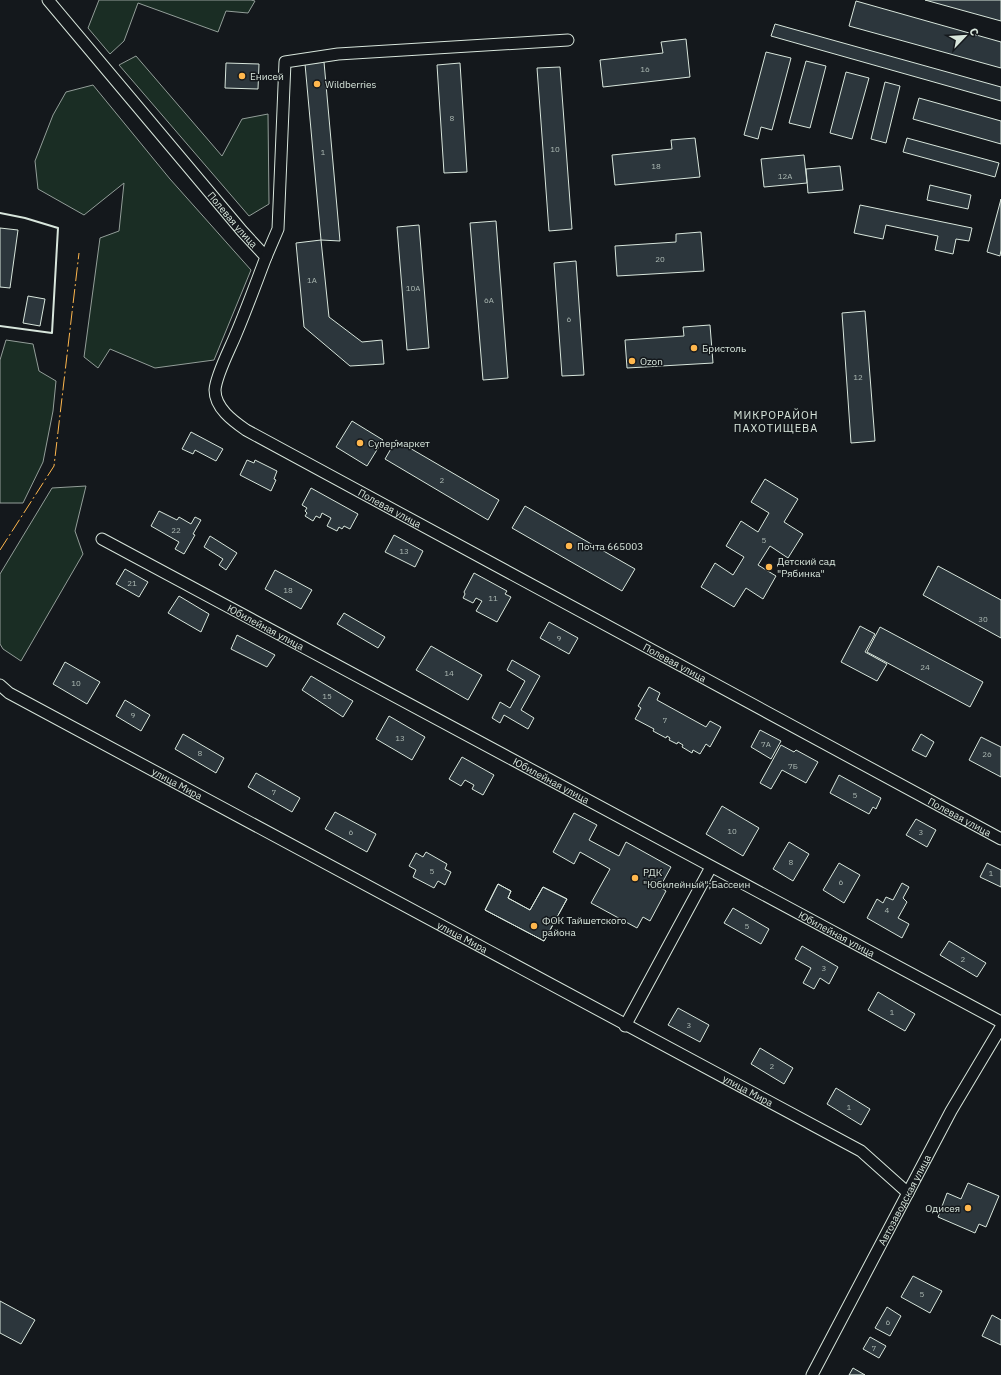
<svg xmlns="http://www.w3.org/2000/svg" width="1001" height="1375" viewBox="0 0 1001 1375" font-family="'IBM Plex Sans',sans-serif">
<rect width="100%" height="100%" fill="#14181c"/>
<path fill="#1a2d24" stroke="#939e99" d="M99 0H251L255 1 248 13 226 11 218 32 138 3 124 41 110 54 88 28Z
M136 56 222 156 242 119 268 114 269 204 249 216 119 65Z
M93 85 170 179 251 270 214 360 155 368 110 349 98 368 84 357 100 238 119 231 124 183 84 215 38 189 35 161 53 115 66 92Z
M6 340 33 344 39 371 56 381 53 411 43 462 23 503H0V360Z
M86 486 75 531 83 554 21 661 3 649 0 644V574L52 488Z"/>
<path fill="#2c363c" stroke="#d8e6dc" d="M925 0H1001V21Z
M856 1 1001 42V68L849 26Z
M775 24 1001 87V101L771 36Z
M686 39 690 77 603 87 600 60 663 53 661 42Z
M766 52 791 58 772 130 761 127 758 139 744 135Z
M806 61 826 66 810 128 789 123Z
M324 62 340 241 321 240 305 64Z
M226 63 259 64 258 89 225 88Z
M460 63 467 172 444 173 437 65Z
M560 67 572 229 549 231 537 68Z
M846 72 869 78 852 139 830 133Z
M885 82 900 86 886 143 871 139Z
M919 98 1001 121V144L913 119Z
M695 138 700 177 615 185 612 155 672 149 671 140Z
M907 138 999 163 995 177 903 152Z
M804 155 807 183 764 187 761 159Z
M840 166 843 190 808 193 806 169Z
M930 185 971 195 968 209 927 200Z
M1001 199V250L1000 256 987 252Z
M860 205 972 228 969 241 956 239 953 254 935 250 938 236 886 225 883 239 854 233Z
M496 221 508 378 483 380 470 223Z
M419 225 429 348 407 350 397 227Z
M0 228 18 230 10 288 0 287Z
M701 232 704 271 617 276 615 246 676 242V234Z
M321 240 329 317 362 342 382 340 384 364 350 366 304 327 296 243Z
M576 261 584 375 562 376 554 263Z
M28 296 45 299 40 326 23 323Z
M865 311 875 441 851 443 842 313Z
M710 325 713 363 627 368 625 340 684 336 683 327Z
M352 421 383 440 367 466 336 447Z
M191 432 223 449 216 461 195 450 193 454 182 449Z
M396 440 499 500 488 520 385 459Z
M247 460 254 463 255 460 277 471 274 479 276 480 271 491 240 475Z
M765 479 798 499 784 522 803 534 788 558 770 546 758 565 776 576 763 599 746 588 734 607 701 587 715 563 733 575 744 557 726 546 741 521 758 532 769 513 751 502Z
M311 488 358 514 350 529 344 526 342 529 339 527 337 531 327 526 331 518 322 513 320 518 316 516 313 521 305 516 307 513 305 511 307 508 302 505Z
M525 506 635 569 622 591 512 528Z
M159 511 177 520 179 517 191 524 195 517 201 520 193 534 195 535 184 554 175 549 179 542 151 526Z
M394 535 423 551 415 567 385 552Z
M210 536 237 553 226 570 219 565 223 559 204 547Z
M938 566 1001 600V638L923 595Z
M125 569 148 582 139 597 116 584Z
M275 570 312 590 301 609 265 589Z
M474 573 507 591 505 594 511 597 497 622 476 611 482 601 476 598 473 603 463 598 465 594 464 592Z
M179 596 209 614 201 632 168 613Z
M344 613 385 637 378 648 337 624Z
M549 622 578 638 569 654 540 638Z
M860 626 875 634 865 652 887 664 877 681 841 662Z
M880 627 983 682 970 707 867 652Z
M237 635 275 655 267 667 231 649Z
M431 646 482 675 468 700 416 670Z
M512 660 540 676 521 710 534 718 528 729 504 715 500 723 492 718 500 702 510 708 525 681 507 670Z
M65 662 100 682 87 704 53 684Z
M311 676 353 701 343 717 302 690Z
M649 687 660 693 657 700 706 727 710 721 721 727 710 747 706 744 700 754 693 750 692 753 682 747 683 745 678 742 677 744 669 740 670 738 667 736 666 738 653 731 654 729 635 719 641 708 638 706Z
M125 700 150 715 141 731 116 716Z
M389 716 425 737 412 760 376 739Z
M760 730 781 741 771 759 751 747Z
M183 734 224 758 216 773 175 749Z
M921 734 934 742 926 757 912 750Z
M981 737 1001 747V777L969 760Z
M781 745 794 752 796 750 818 762 806 783 782 770 771 789 760 783Z
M462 757 494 775 483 795 472 789 474 785 465 780 461 786 449 779Z
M256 773 300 798 292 812 248 787Z
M839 775 881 798 876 809 873 807 869 814 830 793Z
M722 806 759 828 743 856 706 834Z
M335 812 376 834 367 852 325 829Z
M574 813 597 825 589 840 619 856 626 842 671 867 660 887 666 891 650 921 643 917 637 928 591 903 610 869 580 852 574 864 553 852Z
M916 819 936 830 927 847 906 835Z
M789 842 809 854 793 881 773 869Z
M426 852 447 864 445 869 451 872 445 885 438 881 434 888 413 877 416 870 409 866 416 853 423 857Z
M839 863 860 875 844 903 823 890Z
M987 863 1001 870V887L980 877Z
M902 883 909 887 903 898 907 902 898 918 909 924 902 938 867 918 877 899 883 903 886 897 893 900Z
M498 884 511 891 508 898 530 910 543 887 567 899 544 941 485 910Z
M498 884 511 891 508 898 530 910 543 887 567 899 544 941 485 910Z
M733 908 769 929 761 944 724 923Z
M949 941 986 963 977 977 940 955Z
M802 946 838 967 829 984 820 978 814 989 803 983 811 968 795 959Z
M878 992 915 1014 905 1031 868 1010Z
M678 1008 709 1025 700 1042 668 1025Z
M760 1048 793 1068 784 1084 751 1064Z
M836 1088 870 1109 861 1125 827 1104Z
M968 1183 999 1196 986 1227 979 1224 975 1233 938 1217 947 1193 961 1199Z
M913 1276 942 1291 930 1313 901 1297Z
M0 1301 35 1320 21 1344 0 1333Z
M887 1307 901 1316 890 1336 875 1328Z
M992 1315 1001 1320V1345L982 1336Z
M870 1337 886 1346 879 1358 863 1349Z
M853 1368 865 1375H849Z"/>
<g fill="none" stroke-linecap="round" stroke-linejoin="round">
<defs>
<g id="street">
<path id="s1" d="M48 0 242 231 266 257C256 283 247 308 236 334 230 349 216 375 215 390 215 408 233 421 246 430L1001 839"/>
<path d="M266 257 278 229 285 62 338 54 568 40"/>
<path id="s2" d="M102 539 1001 1022"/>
<path id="s3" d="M0 685 9 693 861 1151 908 1193"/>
<path d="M625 1026 711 867"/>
<path id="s4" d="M812 1375 951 1111 1001 1027"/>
</g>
</defs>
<use href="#street" stroke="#d8e6dc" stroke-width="13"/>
<use href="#street" stroke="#14181c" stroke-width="11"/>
<path stroke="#d8e6dc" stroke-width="2" d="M0 213 25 218 58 228 52 333 0 326"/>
<path stroke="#ffb74d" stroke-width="1" stroke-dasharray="14 3 2 3" stroke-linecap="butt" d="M0 550 54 466 79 253"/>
</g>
<g fill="#ffb74d" stroke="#14181c" stroke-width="1.5">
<circle cx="242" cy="76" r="4"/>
<circle cx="317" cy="84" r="4"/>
<circle cx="694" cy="348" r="4"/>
<circle cx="632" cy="361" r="4"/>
<circle cx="360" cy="443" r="4"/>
<circle cx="569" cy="546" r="4"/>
<circle cx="769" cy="567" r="4"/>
<circle cx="635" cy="878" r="4"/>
<circle cx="534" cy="926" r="4"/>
<circle cx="968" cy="1208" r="4"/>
</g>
<g text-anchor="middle" stroke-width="3" stroke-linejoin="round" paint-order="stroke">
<g font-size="8" fill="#adbab4">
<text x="645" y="72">16</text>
<text x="452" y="121">8</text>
<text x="555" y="152">10</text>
<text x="323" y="155">1</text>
<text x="656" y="169">18</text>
<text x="785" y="179">12А</text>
<text x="660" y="262">20</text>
<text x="312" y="283">1А</text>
<text x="413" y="291">10А</text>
<text x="489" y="303">6А</text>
<text x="569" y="322">6</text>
<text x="858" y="380">12</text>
<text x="442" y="483">2</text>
<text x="176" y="533">22</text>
<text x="764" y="543">5</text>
<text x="404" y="554">13</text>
<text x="132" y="586">21</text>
<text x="288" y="593">18</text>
<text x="493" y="601">11</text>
<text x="983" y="622">30</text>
<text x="559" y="641">9</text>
<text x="925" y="670">24</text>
<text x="449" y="676">14</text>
<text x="76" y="686">10</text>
<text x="327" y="699">15</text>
<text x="133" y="718">9</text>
<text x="665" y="723">7</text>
<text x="400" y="741">13</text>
<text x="766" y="747">7А</text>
<text x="200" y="756">8</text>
<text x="987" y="757">26</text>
<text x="793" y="769">7Б</text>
<text x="274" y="795">7</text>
<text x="855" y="798">5</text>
<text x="732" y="834">10</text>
<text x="351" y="835">6</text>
<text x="921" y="835">3</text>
<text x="791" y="865">8</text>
<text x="432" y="874">5</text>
<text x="991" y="876">1</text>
<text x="841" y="885">6</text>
<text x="887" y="913">4</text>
<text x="747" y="929">5</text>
<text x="963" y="962">2</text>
<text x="824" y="971">3</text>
<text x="892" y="1015">1</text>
<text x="689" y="1028">3</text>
<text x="772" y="1069">2</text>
<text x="849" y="1110">1</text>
<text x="922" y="1297">5</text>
<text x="888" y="1325">6</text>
<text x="874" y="1351">7</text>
</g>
<g font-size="10" fill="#d8e6dc" stroke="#14181c" text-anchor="start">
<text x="250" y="80">Енисей</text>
<text x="325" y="88">Wildberries</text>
<text x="702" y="352">Бристоль</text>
<text x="640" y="365">Ozon</text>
<text x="368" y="447">Супермаркет</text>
<text x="577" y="550">Почта 665003</text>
<text x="777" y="565">Детский сад<tspan x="777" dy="12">"Рябинка"</tspan></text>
<text x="643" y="876">РДК<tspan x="643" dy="12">"Юбилейный";Бассеин</tspan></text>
<text x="542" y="924">ФОК Тайшетского<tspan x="542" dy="12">района</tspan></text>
<text x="960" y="1212" text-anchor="end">Одисея</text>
</g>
<g font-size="10" fill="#d8e6dc" stroke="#14181c">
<text dy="4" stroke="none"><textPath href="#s1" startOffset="287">Полевая улица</textPath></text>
<text dy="4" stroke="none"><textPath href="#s1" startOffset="696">Полевая улица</textPath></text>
<text dy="4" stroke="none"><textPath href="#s2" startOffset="186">Юбилейная улица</textPath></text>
<text dy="4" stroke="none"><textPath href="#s1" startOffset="1020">Полевая улица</textPath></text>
<text dy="4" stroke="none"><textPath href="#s2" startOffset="510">Юбилейная улица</textPath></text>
<text dy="4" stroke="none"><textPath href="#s3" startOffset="203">улица Мира</textPath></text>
<text dy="4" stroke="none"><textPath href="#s1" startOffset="1344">Полевая улица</textPath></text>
<text dy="4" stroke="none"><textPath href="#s2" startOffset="834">Юбилейная улица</textPath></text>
<text dy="4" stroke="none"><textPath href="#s3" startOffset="527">улица Мира</textPath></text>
<text dy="4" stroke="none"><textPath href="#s3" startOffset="851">улица Мира</textPath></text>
<text dy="4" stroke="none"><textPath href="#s4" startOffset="198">Автозаводская улица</textPath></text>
</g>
<g font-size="11" letter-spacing="1" fill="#d8e6dc" stroke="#14181c">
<text x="776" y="419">МИКРОРАЙОН<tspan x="776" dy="13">ПАХОТИЩЕВА</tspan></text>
</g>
</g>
<g transform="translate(965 36) rotate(65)" stroke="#14181c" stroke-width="3" paint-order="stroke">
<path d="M0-3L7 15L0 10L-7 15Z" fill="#d8e6dc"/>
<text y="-6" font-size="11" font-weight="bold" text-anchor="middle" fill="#d8e6dc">С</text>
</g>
</svg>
